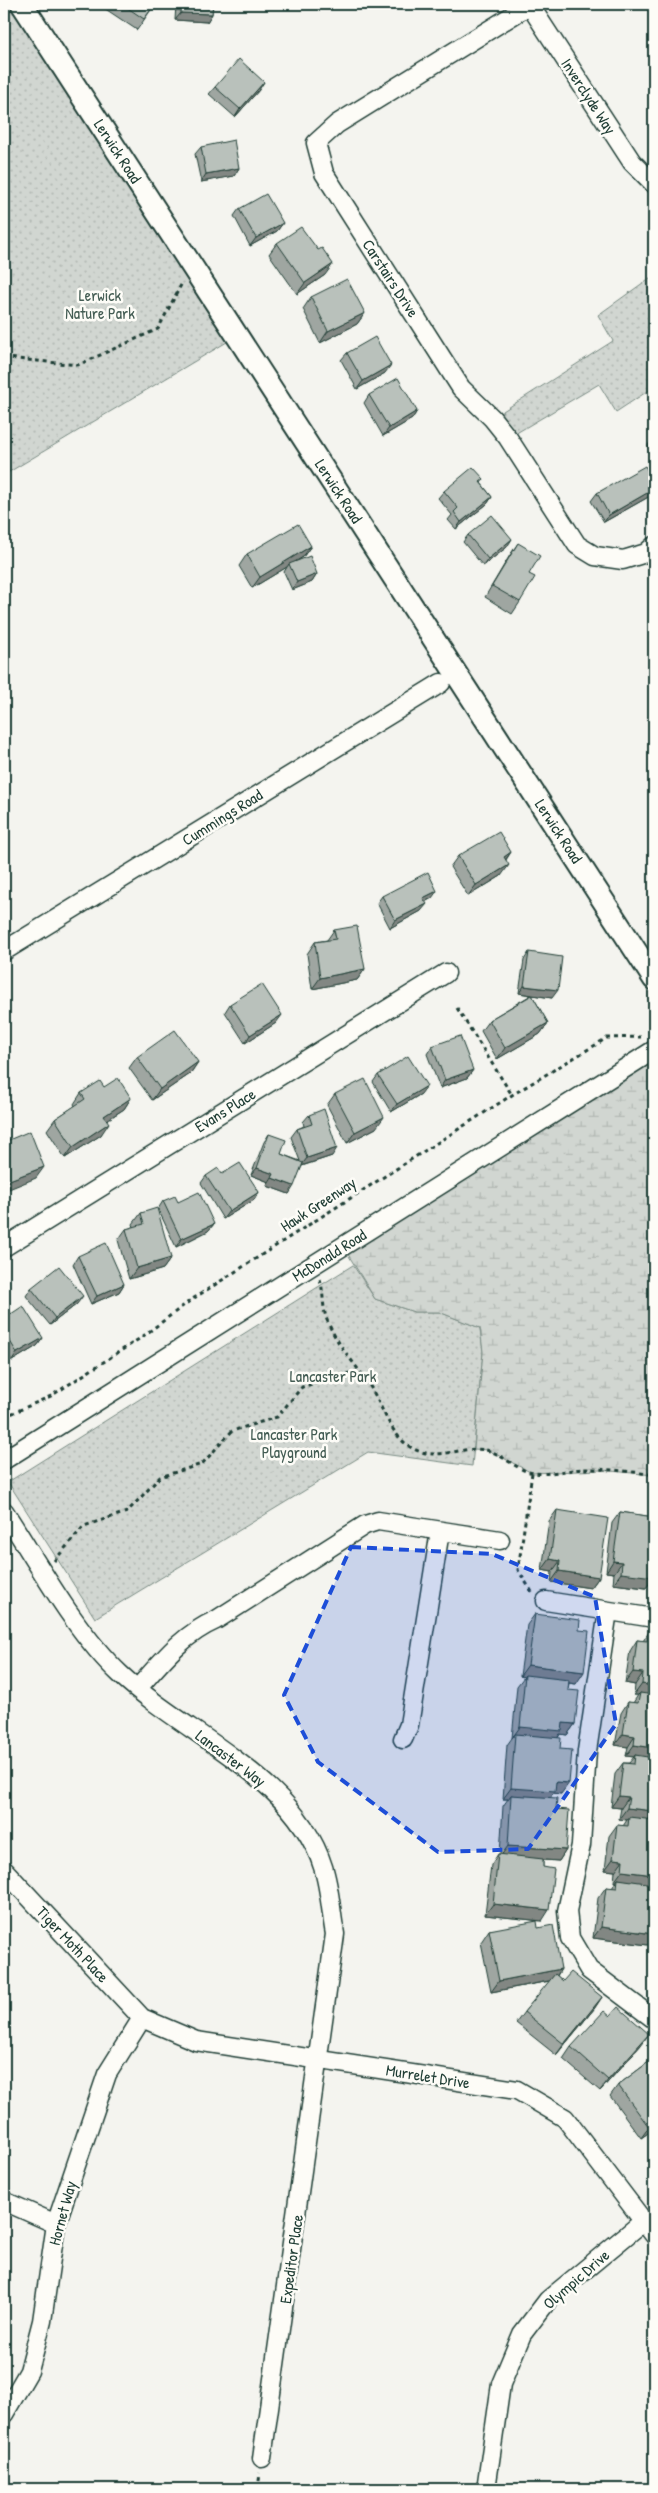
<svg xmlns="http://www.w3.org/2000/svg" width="658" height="2493" viewBox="0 0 658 2493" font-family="'Patrick Hand',sans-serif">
<defs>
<pattern id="grass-dots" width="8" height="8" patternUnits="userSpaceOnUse" patternTransform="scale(1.25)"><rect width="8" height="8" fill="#d1d6d1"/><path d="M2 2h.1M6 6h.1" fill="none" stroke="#b3b9b4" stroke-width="1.8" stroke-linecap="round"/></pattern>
<pattern id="wetland-marsh" width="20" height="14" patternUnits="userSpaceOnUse" patternTransform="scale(1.25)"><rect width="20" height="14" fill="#d1d6d1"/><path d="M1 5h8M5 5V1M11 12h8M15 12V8" fill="none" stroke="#b3b9b4"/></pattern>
</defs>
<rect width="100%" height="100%" fill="#f4f4ef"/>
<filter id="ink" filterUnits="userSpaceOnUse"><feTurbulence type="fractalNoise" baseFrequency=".02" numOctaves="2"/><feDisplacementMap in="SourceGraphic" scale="10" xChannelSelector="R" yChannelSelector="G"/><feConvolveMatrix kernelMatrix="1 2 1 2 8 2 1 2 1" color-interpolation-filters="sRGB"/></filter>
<g filter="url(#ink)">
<path fill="url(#grass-dots)" stroke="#788a82" d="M4 4H22L237 336 4 475Z
M654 275V387L616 412 599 384 508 438 492 418 613 341 598 315Z
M353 1265 375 1299 414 1312H439L480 1328 483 1352 472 1466 368 1452 95 1618 8 1482Z"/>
<path fill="url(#wetland-marsh)" stroke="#788a82" d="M654 1050V1475L600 1470 532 1473 488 1450 474 1449 483 1352 480 1328 439 1312H414L375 1299 343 1246Z"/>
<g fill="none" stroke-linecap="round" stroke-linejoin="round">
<defs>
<path id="minor" d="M529 4 632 162 654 184
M531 4 337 124 316 143 324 173 461 388 492 418 508 438 577 545 595 556 623 560 646 553 654 546
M4 951 441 683
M4 1247 446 973
M4 1460 654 1050
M4 1511C38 1563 75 1632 120 1674 185 1735 295 1777 323 1867 330 1888 331 1913 335 1934L262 2458
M546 1601 654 1618
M608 1611 587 1751 581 1845 567 1911 570 1938 589 1970 654 2019
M138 1688C162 1661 182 1635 216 1620L365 1525 378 1521 500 1540
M403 1739 409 1725 440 1531
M4 1870 142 2018 196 2041 517 2090 565 2118 654 2235
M4 2201 56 2224
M4 2414 29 2371 42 2321 56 2224 107 2074 142 2018
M486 2489 501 2384 522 2334 548 2300 644 2221"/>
<path id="major" d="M22 4 654 979"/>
</defs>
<use href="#minor" stroke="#1f3d34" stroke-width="21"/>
<use href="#major" stroke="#1f3d34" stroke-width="25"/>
<path stroke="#1f3d34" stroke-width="3" stroke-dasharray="4 4" stroke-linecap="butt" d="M4 359 7 358 78 365 158 329 182 283
M457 1008 512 1095
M320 1279C324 1292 322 1307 327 1320 336 1343 352 1360 366 1380 384 1405 391 1447 426 1453 446 1457 466 1446 486 1450 503 1454 517 1471 534 1473 549 1475 567 1470 583 1469 607 1469 630 1471 654 1475
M4 1417 51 1396 142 1337 191 1300 512 1095 607 1038 641 1037
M54 1561 84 1526 127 1512 160 1477 202 1464 232 1431 277 1417 302 1387 356 1371
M532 1592 518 1570 532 1473
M258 2489 260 2473"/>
<use href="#minor" stroke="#fdfcf7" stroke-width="18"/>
<use href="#major" stroke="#fdfcf7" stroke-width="21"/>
</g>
<path fill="#9fa6a1" stroke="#1f3d34" d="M107 4H155L137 30 104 8Z
M176 4H213L212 14 207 22 175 20Z
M215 87 259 90 235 117 209 94Z
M201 147 239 168 234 176 201 182 195 154Z
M239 209 283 223 277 231 250 246 234 216Z
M277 243 325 275 297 294 269 254Z
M311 297 365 313 357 324 320 343 303 309Z
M347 353 385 373 357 389 341 360Z
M369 395 417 411 412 419 383 436 364 403Z
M654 437V461L648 445Z
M484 479 481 483 492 497 487 504 456 529 448 520 452 515 438 498 444 491Z
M654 481V492L652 495 604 522 591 501 597 493Z
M468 535 507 547 483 566 463 542Z
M518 543 529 574 520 602 512 614 485 597 510 555Z
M311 546 303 557 298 560 317 574 312 582 292 590 284 572 287 567 252 588 239 566 247 554Z
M511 852 506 860 501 876 468 896 450 867 458 856Z
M382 896 432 898 425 902 421 911 390 928 377 903Z
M334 930 365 969 357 980 312 989 307 954 315 942 327 940Z
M529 952 552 998 532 995 548 1023 540 1034 497 1059 481 1031 489 1020 531 995 519 993 524 960Z
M230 1004 276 1023 245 1043 225 1012Z
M432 1046 473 1070 467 1078 440 1088 427 1054Z
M137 1057 198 1062 190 1074 152 1100 129 1068Z
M378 1075 421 1094 391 1112 373 1082Z
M104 1087 131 1098 124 1109 107 1120 101 1135 65 1158 47 1130 55 1119 75 1106 74 1104 81 1093Z
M335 1094 376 1128 347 1143 327 1105Z
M309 1115 332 1156 302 1166 289 1194 267 1186 269 1182 251 1175 264 1142 269 1134 281 1154 300 1161 291 1137 297 1129 304 1126 303 1122Z
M222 1174 259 1192 254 1200 223 1219 201 1183 206 1176Z
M163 1201 178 1202 214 1224 208 1231 176 1247 158 1209Z
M141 1213 171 1258 163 1269 129 1279 118 1240 126 1229 134 1227 133 1224Z
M78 1256 124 1284 119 1292 91 1304 73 1264Z
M31 1288 77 1304 50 1325 26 1296Z
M4 1303 11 1314 43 1338 37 1346 12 1361 4 1348Z
M557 1510 599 1577 591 1588 551 1582 552 1572 542 1570 549 1521Z
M620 1512 654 1517V1580H652L646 1588 613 1584 614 1573 606 1572 612 1523Z
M535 1614 579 1630 576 1684 569 1683 568 1690 575 1724 567 1735 560 1734 558 1738 560 1749 561 1794 553 1793 550 1798 556 1809 566 1850 559 1861 543 1860 542 1921 485 1915 491 1865 498 1854H500L503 1806 508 1799H503L507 1745 512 1738 517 1686 524 1677 520 1676 527 1625Z
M649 1632 648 1945 593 1938 598 1898 606 1887 612 1888 616 1882H614L615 1871 605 1870 609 1836 617 1825 623 1826 627 1820 619 1819 621 1808 611 1807 615 1774 623 1763H629L634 1757 626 1756 628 1747 615 1745 621 1713 628 1702 633 1703 638 1695H634L635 1685 625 1683 630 1651 637 1640 643 1641Z
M538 1928 561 1969 557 1976 563 1981 602 1997 594 2009 556 2055 516 2023 524 2012 550 1981 491 1992 481 1942 489 1930Z
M610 2016 641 2045 600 2091 563 2059 571 2047Z
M654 2058V2129L641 2138 610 2096 618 2085Z"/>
<path fill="#828783" stroke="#1f3d34" d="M181 13 212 14 207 22 175 20Z
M264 82 259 90 235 117 240 109Z
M239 168 234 176 201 182 206 174Z
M283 223 277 231 250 246 256 238Z
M333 264 325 275 297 294 305 283Z
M365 313 357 324 320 343 328 331Z
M391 365 385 373 357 389 363 381Z
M417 411 412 419 383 436 389 428Z
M654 489V492L652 495 604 522 609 515Z
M492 497 487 504 456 529 461 522Z
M512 539 507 547 483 566 488 559Z
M311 546 303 557 290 565 289 564 287 567 252 588 260 577Z
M317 574 312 582 292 590 297 582Z
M511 852 503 863 504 857Z
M509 865 501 876 468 896 476 885Z
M437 891 432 898 418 905 423 898Z
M427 904 421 911 390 928 395 920Z
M365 969 357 980 312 989 320 978Z
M524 986 558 990 552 998 519 993Z
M282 1015 276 1023 245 1043 250 1035Z
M548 1023 540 1034 497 1059 505 1048Z
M198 1062 190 1074 152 1100 160 1089Z
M473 1070 467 1078 440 1088 445 1080Z
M427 1086 421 1094 391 1112 397 1104Z
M131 1098 124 1109 96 1127 104 1116Z
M384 1117 376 1128 347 1143 355 1132Z
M109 1123 101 1135 65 1158 73 1147Z
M337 1148 332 1156 301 1166 307 1158Z
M44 1167 36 1178 4 1191V1182Z
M257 1168 274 1174 269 1182 251 1175Z
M272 1178 294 1186 289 1194 267 1186Z
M259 1192 254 1200 223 1219 229 1211Z
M214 1224 208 1231 176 1247 181 1239Z
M171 1258 163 1269 129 1279 137 1268Z
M124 1284 119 1292 91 1304 97 1296Z
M83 1296 77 1304 50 1325 55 1318Z
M43 1338 37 1346 12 1361 17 1353Z
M550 1559 560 1561 552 1572 542 1570Z
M613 1561 622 1562 614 1573 606 1572Z
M654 1569V1580H652L646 1588 613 1584 621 1573Z
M559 1571 599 1577 591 1588 551 1582Z
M528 1665 584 1672 576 1684 525 1677V1675L524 1677 520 1676Z
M633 1672 643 1673 635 1685 625 1683Z
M642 1684 654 1686V1698L640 1693 638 1695H634Z
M563 1723 575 1724 567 1735 560 1734 554 1743 515 1734 512 1738 520 1727Z
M623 1734 635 1736 628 1747 615 1745Z
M634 1745 654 1748V1761L635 1755 634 1757 626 1756Z
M556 1782 569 1783 561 1794 553 1793 547 1803 511 1795 508 1799H503L511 1788Z
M619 1796 629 1797 621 1808 611 1807Z
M627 1808 654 1811V1823L629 1817 627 1820 619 1819Z
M508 1846 566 1850 559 1861 500 1857Z
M613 1859 623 1860 615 1871 605 1870Z
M622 1871 654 1875V1887L618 1879 616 1882H614Z
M493 1904 549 1910 542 1921 485 1915Z
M601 1927 654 1934V1937L648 1945 593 1938Z
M561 1969 554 1980 491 1992 499 1981Z
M602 1997 594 2009 556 2055 564 2044Z
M649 2034 641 2045 600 2091 608 2080Z
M654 2123V2129L641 2138 649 2127Z"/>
<path fill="#b9c1bb" stroke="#1f3d34" d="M122 4H155L144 19Z
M181 4H213L212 14 181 13Z
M239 59 264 82 240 109 215 87Z
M234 140 239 168 206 174 201 147Z
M266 194 283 223 256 238 239 209Z
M301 227 318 250 322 248 333 264 305 283 277 243Z
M347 279 365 313 328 331 311 297Z
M375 337 391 365 363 381 347 353Z
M398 378 417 411 389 428 369 395Z
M645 466 654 481V489L609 515 597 493Z
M473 467 484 479 480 482 492 497 461 522 454 512 458 508 444 491Z
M492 515 512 539 488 559 468 535Z
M298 524 311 546 260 577 247 554Z
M518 543 540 556 529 574 535 577 520 602 492 586Z
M310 556 317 574 297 582 289 564Z
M499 832 511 852 504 857 509 865 476 885 458 856Z
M428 872 437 891 423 898 427 904 395 920 382 896Z
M357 926 365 969 320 978 315 942 336 939 334 930Z
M529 952 562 957 558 990 524 986Z
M262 984 282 1015 250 1035 230 1004Z
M532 995 548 1023 505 1048 489 1020Z
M175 1030 198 1062 160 1089 137 1057Z
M460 1036 473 1070 445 1080 432 1046Z
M408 1056 427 1086 397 1104 378 1075Z
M118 1078 131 1098 104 1116 109 1123 73 1147 55 1119 85 1099 81 1093 100 1081 104 1087Z
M365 1079 384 1117 355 1132 335 1094Z
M324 1109 337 1148 307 1158 297 1129 312 1124 309 1115Z
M30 1131 44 1167 4 1182V1142Z
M269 1134 286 1140 281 1154 303 1163 294 1186 272 1178 274 1174 257 1168Z
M240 1163 259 1192 229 1211 206 1176 218 1168 222 1174Z
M199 1192 214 1224 181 1239 163 1201 175 1196 178 1202Z
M157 1208 171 1258 137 1268 126 1229 144 1224 141 1213Z
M106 1243 124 1284 97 1296 78 1256Z
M59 1266 83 1296 55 1318 31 1288Z
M5 1302 11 1314 23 1306 43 1338 17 1353 4 1331V1303Z
M557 1510 608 1518 599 1577 559 1571 560 1561 550 1559Z
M620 1512 654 1517V1577L621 1573 622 1562 613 1561Z
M535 1614 580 1620 579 1630 589 1631 584 1672 528 1665Z
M649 1632 654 1633V1686L642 1684 643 1673 633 1672 637 1640 647 1641Z
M525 1675 569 1680 568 1690 579 1691 575 1724 563 1723 562 1731 520 1727Z
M640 1693 654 1695V1748L634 1745 635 1736 623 1734 628 1702 638 1703Z
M515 1734 561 1738 560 1749 572 1750 569 1783 556 1782 555 1791 511 1788Z
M635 1755 654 1758V1811L627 1808 629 1797 619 1796 623 1763 634 1764Z
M511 1795 557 1798 556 1809 569 1810 566 1850 508 1846Z
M629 1817 654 1820V1875L622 1871 623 1860 613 1859 617 1825 628 1826Z
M498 1854 543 1859V1867L554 1869 549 1910 493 1904Z
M618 1879 654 1884V1934L601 1927 606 1887 617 1888Z
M537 1921 538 1928 553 1925 561 1969 499 1981 489 1930Z
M571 1972 602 1997 564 2044 524 2012 555 1974 563 1981Z
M618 2007 649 2034 608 2080 571 2047 604 2011 610 2016Z
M654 2058V2123L649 2127 618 2085Z"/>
</g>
<path fill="#1d4ed8" fill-opacity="0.2" stroke="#1d4ed8" stroke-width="4" stroke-dasharray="10 6" stroke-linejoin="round" d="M351 1547 492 1554 595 1597 616 1724 528 1849 438 1852 318 1762 284 1695Z"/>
<g text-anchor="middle" stroke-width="5" stroke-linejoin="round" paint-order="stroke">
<g font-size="16" fill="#1f3d34" stroke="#fdfcf7">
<text transform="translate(589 96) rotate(57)" y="6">Inverclyde Way</text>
<text transform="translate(118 151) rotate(57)" y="6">Lerwick Road</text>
<text transform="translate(391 278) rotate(57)" y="6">Carstairs Drive</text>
<text transform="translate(339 491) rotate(57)" y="6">Lerwick Road</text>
<text transform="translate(222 817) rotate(-32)" y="6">Cummings Road</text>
<text transform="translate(559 831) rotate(57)" y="6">Lerwick Road</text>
<text transform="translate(225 1110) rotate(-32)" y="6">Evans Place</text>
<text transform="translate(318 1204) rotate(-33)" y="6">Hawk Greenway</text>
<text transform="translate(329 1255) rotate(-32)" y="6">McDonald Road</text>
<text transform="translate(231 1758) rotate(37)" y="6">Lancaster Way</text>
<text transform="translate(73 1944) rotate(47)" y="6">Tiger Moth Place</text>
<text transform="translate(428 2076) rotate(9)" y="6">Murrelet Drive</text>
<text transform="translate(62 2213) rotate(-75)" y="6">Hornet Way</text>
<text transform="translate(291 2259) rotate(-82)" y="6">Expeditor Place</text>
<text transform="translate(576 2279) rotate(-41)" y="6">Olympic Drive</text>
</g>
<g font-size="16" fill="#435c53" stroke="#fdfcf7">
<text x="100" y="301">Lerwick<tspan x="100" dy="18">Nature Park</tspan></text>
<text x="333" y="1382">Lancaster Park</text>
<text x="294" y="1440">Lancaster Park<tspan x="294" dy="18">Playground</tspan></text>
</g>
</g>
<rect width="658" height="2493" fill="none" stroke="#fdfcf7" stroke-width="20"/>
<rect x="10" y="10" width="638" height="2473" fill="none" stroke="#1f3d34" stroke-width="2" filter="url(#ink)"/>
</svg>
